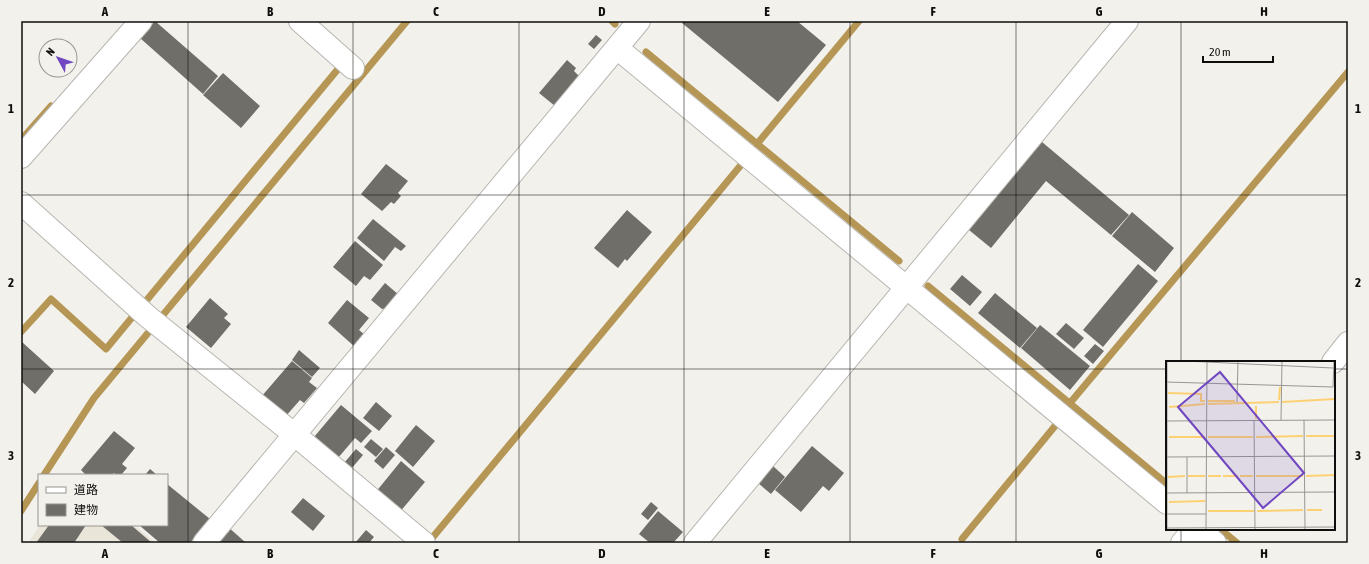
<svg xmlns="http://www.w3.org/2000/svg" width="1369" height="564" viewBox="0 0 1369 564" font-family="'Asap Condensed','Noto Sans JP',sans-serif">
<rect width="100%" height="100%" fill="#f3f1ec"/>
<path fill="#eae5d9" d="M40 525H134L156 543H28Z"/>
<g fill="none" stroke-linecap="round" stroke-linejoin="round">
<path stroke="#b59654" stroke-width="7" d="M612 21 615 24
M646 52 899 261
M21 140 51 106
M757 144 859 21
M928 286 1167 484
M146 301 338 69
M21 332 51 299 106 349 134 315
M1070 403 1348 72
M44 475 94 398 407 21
M21 511 39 483
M1220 529 1237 543
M433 537 741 165
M962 539 1055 426"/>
</g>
<path fill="#706e69" d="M155 21 218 76 203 94 140 38Z
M684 21H797L826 45 778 102 682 23Z
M596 35 602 40 594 49 588 44Z
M567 60 576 68 574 71 580 77 555 106 539 93Z
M223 73 260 106 241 128 203 95Z
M1042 142 1129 215 1111 235 1046 181 991 248 969 230Z
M386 164 408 181 398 193 401 196 394 204 391 202 382 211 361 194Z
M627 210 652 232 627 261 625 259 618 268 594 248Z
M1132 212 1174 248 1155 272 1112 236Z
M373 219 406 246 401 251 395 247 384 261 357 238Z
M355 241 383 265 370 280 364 276 356 286 333 267Z
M1138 264 1158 281 1103 347 1083 330Z
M962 275 982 292 970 306 950 289Z
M385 283 399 295 388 308 382 309 371 300Z
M995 293 1037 328 1020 348 978 313Z
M210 298 228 314 224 318 231 324 211 348 186 327Z
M347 300 369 318 359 330 365 335 355 347 328 323Z
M1066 323 1084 338 1074 349 1056 334Z
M1040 325 1090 366 1070 390 1021 348Z
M22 342 54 371 35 394 21 381V344Z
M1095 344 1104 351 1093 364 1084 356Z
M299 350 320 368 312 377 292 360Z
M292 361 312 378 309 382 317 388 304 403 300 400 285 417 261 397Z
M376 402 392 416 379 431 363 418Z
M341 405 372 431 361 443 355 438 338 458 314 437Z
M416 425 435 441 413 467 395 451Z
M114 431 135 448 122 464 127 468 121 475H116L114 473 112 475H86L81 470Z
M371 439 383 449 376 457 364 447Z
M812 446 844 473 829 491 823 486 801 512 775 490Z
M386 447 395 455 383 469 374 461Z
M356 449 363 455 351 469 344 463Z
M401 461 425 482 399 513 375 493Z
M773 466 785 477 771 494 758 483Z
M150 469 157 475H145Z
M167 484 210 519 190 543H160L139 525H167Z
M303 498 325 516 313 531 291 512Z
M651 502 658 508 648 520 641 514Z
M658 511 683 532 673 543H650L639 534Z
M49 525H86L74 543H36Z
M101 525H131L152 543H123Z
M227 526 245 542V543H212Z
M366 530 374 537 369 543H355Z"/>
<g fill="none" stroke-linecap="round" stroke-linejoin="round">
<defs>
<path id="street" d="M300 21 353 68
M617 48 1167 503
M21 157 141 21
M21 203 147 316 295 435 424 543
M1333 362 1348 343
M1199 529 1215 543
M204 543 639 21
M695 543 1127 21
M1182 543 1194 529"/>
</defs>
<use href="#street" stroke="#b8b6b1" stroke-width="24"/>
<use href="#street" stroke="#fff" stroke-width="22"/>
</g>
<path fill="none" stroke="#0e0e0c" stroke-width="1" stroke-opacity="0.55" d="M188 21V543M353 21V543M519 21V543M684 21V543M850 21V543M1016 21V543M1181 21V362M21 195H1348M21 369H1167M1334 369H1348M1181 529V543"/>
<g transform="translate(1166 361)">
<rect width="169" height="169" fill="#f3f1ec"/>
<path fill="none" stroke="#fdd173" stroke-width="2" d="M2 32 35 33V40H39M113 39 114 26M42 40H69M116 41 169 38M42 43 113 41M90 45V58M3 46 39 43M140 75H169M3 76H39M42 76H87M90 76 137 75M22 115H39M42 115H55M57 115H72M74 115H87M90 115H137M140 115 169 114M2 116 19 115M3 141 39 140M141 149H156M42 150H88M91 150 137 149"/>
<path fill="none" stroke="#979692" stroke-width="1" d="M19 0 167 7M0 21 167 26 168 0M71 41 72 0M88 59 89 169M115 59 116 0M138 59 139 169M0 60 169 59M0 96 169 95M21 96V132M0 132 169 131M0 153H40M0 167 169 166M1 168V0M40 168 41 0"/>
<path fill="#7047c0" fill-opacity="0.15" stroke="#7047c0" stroke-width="2" d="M54 11 138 112 97 147 12 46Z"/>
<rect width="169" height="169" fill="none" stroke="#0e0e0c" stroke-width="2"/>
</g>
<rect width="1369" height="564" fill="none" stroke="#f3f1ec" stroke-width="44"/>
<rect x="38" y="474" width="130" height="52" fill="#f3f1ec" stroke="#979692"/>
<rect x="46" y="487" width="20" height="6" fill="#ffffff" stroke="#979692"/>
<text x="74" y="494" font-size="12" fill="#0e0e0c">道路</text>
<rect x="46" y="504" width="20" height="12" fill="#706e69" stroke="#979692"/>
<text x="74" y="514" font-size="12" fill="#0e0e0c">建物</text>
<g transform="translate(58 58) rotate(310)"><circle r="19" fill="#f3f1ec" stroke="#979692"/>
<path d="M0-3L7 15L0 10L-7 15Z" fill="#7047c0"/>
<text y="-6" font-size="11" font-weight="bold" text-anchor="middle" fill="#0e0e0c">N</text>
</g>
<path d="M1203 56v6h70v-6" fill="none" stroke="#0e0e0c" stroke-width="2"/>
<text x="1209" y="56" font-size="12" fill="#0e0e0c" stroke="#f3f1ec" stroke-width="3" paint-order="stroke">20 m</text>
<rect x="22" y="22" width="1325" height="520" fill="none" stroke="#0e0e0c" stroke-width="1.5"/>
<g font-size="13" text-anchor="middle" font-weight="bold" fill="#0e0e0c">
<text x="105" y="16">A</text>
<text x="270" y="16">B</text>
<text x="436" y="16">C</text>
<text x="602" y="16">D</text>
<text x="767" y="16">E</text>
<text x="933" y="16">F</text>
<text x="1099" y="16">G</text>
<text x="1264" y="16">H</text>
<text x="11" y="113">1</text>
<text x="1358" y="113">1</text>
<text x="11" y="287">2</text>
<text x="1358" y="287">2</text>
<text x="11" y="460">3</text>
<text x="1358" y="460">3</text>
<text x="105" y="558">A</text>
<text x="270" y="558">B</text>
<text x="436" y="558">C</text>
<text x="602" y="558">D</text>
<text x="767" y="558">E</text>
<text x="933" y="558">F</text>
<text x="1099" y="558">G</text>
<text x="1264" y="558">H</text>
</g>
</svg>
